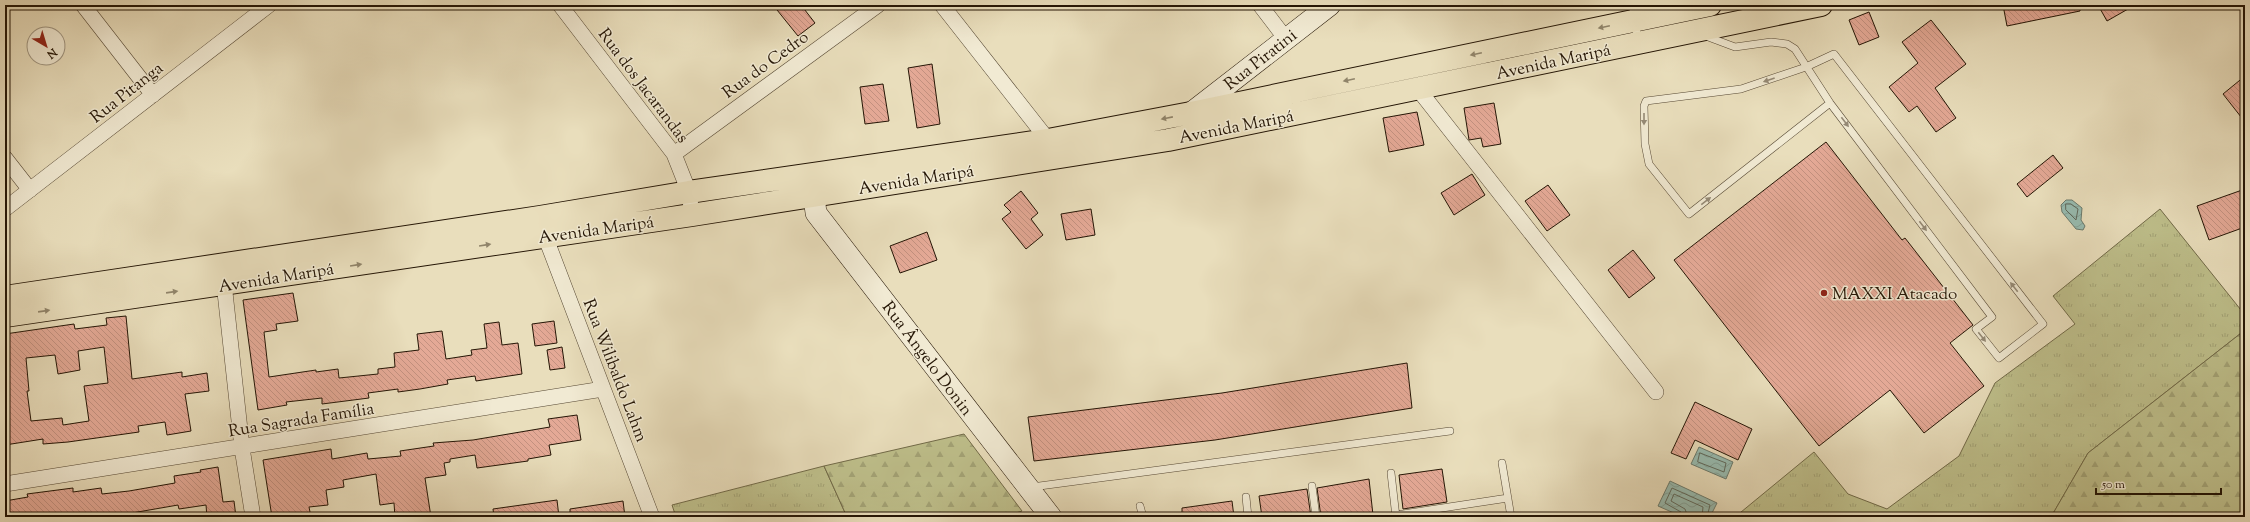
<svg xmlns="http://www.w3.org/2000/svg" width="2250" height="522" viewBox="0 0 2250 522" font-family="'Sorts Mill Goudy',serif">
<defs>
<pattern id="grass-tufts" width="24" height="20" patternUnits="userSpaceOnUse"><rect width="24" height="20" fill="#bebf8b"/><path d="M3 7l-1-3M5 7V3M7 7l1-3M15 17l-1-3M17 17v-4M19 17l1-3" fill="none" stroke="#a3a376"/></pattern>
<pattern id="forest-firs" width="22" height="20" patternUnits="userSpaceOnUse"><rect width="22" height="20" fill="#bebf8b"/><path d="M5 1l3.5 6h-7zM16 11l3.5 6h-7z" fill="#a3a376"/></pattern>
<pattern id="water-waves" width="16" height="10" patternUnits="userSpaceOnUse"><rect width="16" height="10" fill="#97bcb1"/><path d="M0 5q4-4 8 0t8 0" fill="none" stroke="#82a197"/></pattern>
<pattern id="building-back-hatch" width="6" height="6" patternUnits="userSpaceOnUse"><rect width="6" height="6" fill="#e4a996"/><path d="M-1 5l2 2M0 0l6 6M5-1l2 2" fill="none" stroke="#c39180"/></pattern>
</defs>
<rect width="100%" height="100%" fill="#e9debc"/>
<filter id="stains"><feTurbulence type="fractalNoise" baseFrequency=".005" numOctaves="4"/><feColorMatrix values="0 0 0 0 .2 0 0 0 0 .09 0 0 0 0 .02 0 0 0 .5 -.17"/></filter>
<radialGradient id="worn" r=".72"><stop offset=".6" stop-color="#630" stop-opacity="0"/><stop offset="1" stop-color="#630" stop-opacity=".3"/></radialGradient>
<path fill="url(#grass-tufts)" stroke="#716a48" d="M2160 209 2245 315V330L2088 453 2051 517H1735L1814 452 1848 494 1887 509 1959 456 1995 383 2075 324 2053 296Z
M824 466 847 517H676L672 505Z"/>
<path fill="url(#forest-firs)" stroke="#716a48" d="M2245 330V517H2051L2088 453Z
M964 434 1022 511 1003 517H847L824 466Z"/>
<path fill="url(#water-waves)" stroke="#69796c" d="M2066 200H2072L2082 208 2081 220 2085 226 2083 230 2076 229 2062 212 2061 205Z
M1699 447 1733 462 1726 479 1691 464Z
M1670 481 1717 503 1710 517H1683L1658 506Z"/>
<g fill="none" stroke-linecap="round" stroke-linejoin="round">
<path stroke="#5e685b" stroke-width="1" d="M2066 204H2071L2078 209 2076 220 2066 210Z
M1700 453 1726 463 1724 472 1698 462Z
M1683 517 1681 512 1665 503 1672 488 1710 505 1707 517
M1688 517 1685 509 1671 501 1674 494 1703 507 1702 517"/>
</g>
<path fill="url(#building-back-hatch)" stroke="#241505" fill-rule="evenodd" d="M773 5H801L815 23 798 36Z
M2003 5H2080V11L2007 26Z
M2098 5H2135L2107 21Z
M1869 12 1879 37 1859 45 1849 20Z
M1931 20 1966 64 1935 88 1956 118 1936 132 1917 106 1909 112 1889 87 1918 63 1902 42Z
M932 64 940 124 917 128 908 68Z
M2245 76V122L2223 94Z
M883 84 889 121 865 124 860 87Z
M1494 103 1501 144 1483 147 1481 138 1469 140 1464 108Z
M1417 112 1424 145 1389 152 1383 118Z
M1826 142 1902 240 1905 238 1973 325 1950 343 1984 386 1924 433 1890 390 1819 446 1674 260Z
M2053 155 2063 168 2027 197 2017 184Z
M1472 174 1485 195 1454 215 1441 193Z
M1548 185 1570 215 1547 231 1525 201Z
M2245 189V227L2209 240 2197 206Z
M1021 191 1038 213 1031 219 1043 235 1026 249 1002 219 1011 212 1004 205Z
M1091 209 1095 235 1066 240 1061 214Z
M927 232 937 260 900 273 890 246Z
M1633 250 1655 278 1629 298 1608 270Z
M293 293 298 321 276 324 277 330 264 332 269 377 316 370V372L338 369 339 378 378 374V369L395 367 394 353 419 350 417 334 442 331 446 359 472 355 471 350 487 348 484 324 499 322 502 345 518 343 522 374 476 381 475 376 447 380 448 384 420 389 398 392V389L368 393 369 398 322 404V398L286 402 287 405 258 410 243 300Z
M126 316 132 379 182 372V377L207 373 209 391 185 394 191 431 167 435 165 422 138 426 139 432 68 442 43 444V439L5 445V334L74 324 75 329 107 325 106 318ZM104 347 108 383 84 386 89 421 63 425 62 418 31 421 27 391H29L26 358 55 355 58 374 80 370 78 351Z
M554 321 557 343 535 346 532 324Z
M562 347 565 368 550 370 547 350Z
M1407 363 1412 408 1215 440 1034 461 1028 417 1222 393Z
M1695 402 1752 429 1738 460 1695 440 1686 459 1671 453Z
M577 415 581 440 549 445 551 455 528 459V461L477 468 475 455 450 459V462L444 463 446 475 425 478 431 517H395L394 503 380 505 376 474 343 480 344 487 326 490 328 505 309 507 311 517H272L263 460 331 449 332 459 367 453 368 459 401 456 400 451 434 446 433 443 473 440 550 427 548 419Z
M218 467 223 502 234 501 236 517H207L206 505 179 509 178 505 109 517H6L5 501 28 497 27 494 73 488V492L101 488 102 494 129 491 175 483 174 476 201 472 200 470Z
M1442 469 1447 502 1403 509 1399 475Z
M1369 479 1373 515 1321 517 1317 488Z
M1307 489 1311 517H1262L1259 496Z
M557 500 559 517H494L493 509Z
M623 501 625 517H570V509Z
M1232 501 1234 517H1182V508Z"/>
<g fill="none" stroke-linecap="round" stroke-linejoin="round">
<defs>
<path id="lane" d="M1632 5 1636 21 1637 41
M1703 35 1735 47 1771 42 1787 44 1795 49 1830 103 1992 317 1976 329 1999 358 2043 324 1834 54 1806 67 1741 89 1646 101 1644 106 1645 144 1649 164 1689 214 1830 103
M1502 463 1511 517
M1391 473 1396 517
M1312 486 1316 517
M1032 487 1450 431
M1246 497 1248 517
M1140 506 1143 517
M1383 517 1508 498"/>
<path id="street" d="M83 5 153 95
M560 5 674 154 689 192 692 215
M942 5 1048 140 1049 147
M1260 5 1286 39
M1418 89 1656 392
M674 154 878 5
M5 158 30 190
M5 209 269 5
M542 228 652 517
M223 274 242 448 253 517
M5 484 603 389"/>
<path id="secondary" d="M1191 113 1330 5
M814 196 816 213 1051 517"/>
<path id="primary" d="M5 297 540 217 689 192 1048 140 1191 113 1710 5
M5 316 692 215 1168 140 1821 5"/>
</defs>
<use href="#lane" stroke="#554733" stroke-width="8"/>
<use href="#street" stroke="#554733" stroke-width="16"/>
<use href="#secondary" stroke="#241505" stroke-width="22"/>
<use href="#primary" stroke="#241505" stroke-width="24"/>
<use href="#lane" stroke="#f1ead3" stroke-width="7"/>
<use href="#street" stroke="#f1ead3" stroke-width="15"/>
<use href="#secondary" stroke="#f1ead3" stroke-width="21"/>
<use href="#primary" stroke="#e9debc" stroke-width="22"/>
</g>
<defs><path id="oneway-solid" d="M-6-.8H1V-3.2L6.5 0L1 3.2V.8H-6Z"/></defs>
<g fill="#90846a">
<use href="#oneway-solid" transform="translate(1604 27) rotate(168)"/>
<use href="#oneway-solid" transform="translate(1476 54) rotate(168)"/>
<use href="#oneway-solid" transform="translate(1349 80) rotate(168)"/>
<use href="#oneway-solid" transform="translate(1167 118) rotate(169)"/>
<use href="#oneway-solid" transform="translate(485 245) rotate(-9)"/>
<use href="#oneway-solid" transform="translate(356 265) rotate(-9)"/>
<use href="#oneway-solid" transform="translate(172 292) rotate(-8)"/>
<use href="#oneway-solid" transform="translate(44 311) rotate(-8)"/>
</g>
<g fill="#958a76">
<use href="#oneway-solid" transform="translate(1769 80) rotate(161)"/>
<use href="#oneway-solid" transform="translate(1644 119) rotate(90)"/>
<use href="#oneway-solid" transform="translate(1845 122) rotate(53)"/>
<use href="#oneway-solid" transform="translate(1706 201) rotate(-38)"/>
<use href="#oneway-solid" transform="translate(1923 226) rotate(53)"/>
<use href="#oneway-solid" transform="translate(2014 287) rotate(-128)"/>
<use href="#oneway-solid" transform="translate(1982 337) rotate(52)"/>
</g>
<circle fill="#8f2418" stroke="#f1ead3" stroke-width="1.5" cx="1824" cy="293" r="4"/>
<g text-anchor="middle" stroke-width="3" stroke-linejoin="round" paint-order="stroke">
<g font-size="17" fill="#241505" stroke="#f1ead3">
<text transform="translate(1260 59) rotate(-38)" y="6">Rua Piratini</text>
<text transform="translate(1553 61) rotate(-12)" y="6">Avenida Maripá</text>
<text transform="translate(765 64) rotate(-36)" y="6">Rua do Cedro</text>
<text transform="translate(644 85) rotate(53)" y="6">Rua dos Jacarandas</text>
<text transform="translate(126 92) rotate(-38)" y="6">Rua Pitanga</text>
<text transform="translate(1236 126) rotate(-11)" y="6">Avenida Maripá</text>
<text transform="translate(916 179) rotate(-9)" y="6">Avenida Maripá</text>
<text transform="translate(596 229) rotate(-8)" y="6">Avenida Maripá</text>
<text transform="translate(276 277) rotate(-9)" y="6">Avenida Maripá</text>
<text transform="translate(928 358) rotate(53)" y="6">Rua Ângelo Donin</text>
<text transform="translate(616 370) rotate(69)" y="6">Rua Wilibaldo Lahm</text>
<text transform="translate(301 419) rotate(-9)" y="6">Rua Sagrada Família</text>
</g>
<g font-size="17" fill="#241505" stroke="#f1ead3" text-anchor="start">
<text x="1832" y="299">MAXXI Atacado</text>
</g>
</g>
<rect width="2250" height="522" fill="none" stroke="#e9debc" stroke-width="20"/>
<rect x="6" y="6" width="2238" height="510" fill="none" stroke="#241505" stroke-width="2"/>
<rect x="10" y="10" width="2230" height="502" fill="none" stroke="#241505"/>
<g transform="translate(46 46) rotate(142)"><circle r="19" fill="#f1ead3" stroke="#9f9581"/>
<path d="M0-3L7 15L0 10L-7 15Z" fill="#8f2418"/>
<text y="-6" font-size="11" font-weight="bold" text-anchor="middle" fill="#241505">N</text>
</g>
<path d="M2096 488v6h125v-6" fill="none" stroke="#241505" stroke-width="2"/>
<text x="2102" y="488" font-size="12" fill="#241505" stroke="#f1ead3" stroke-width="3" paint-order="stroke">50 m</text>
<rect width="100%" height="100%" filter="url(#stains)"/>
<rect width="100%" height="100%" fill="url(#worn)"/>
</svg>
